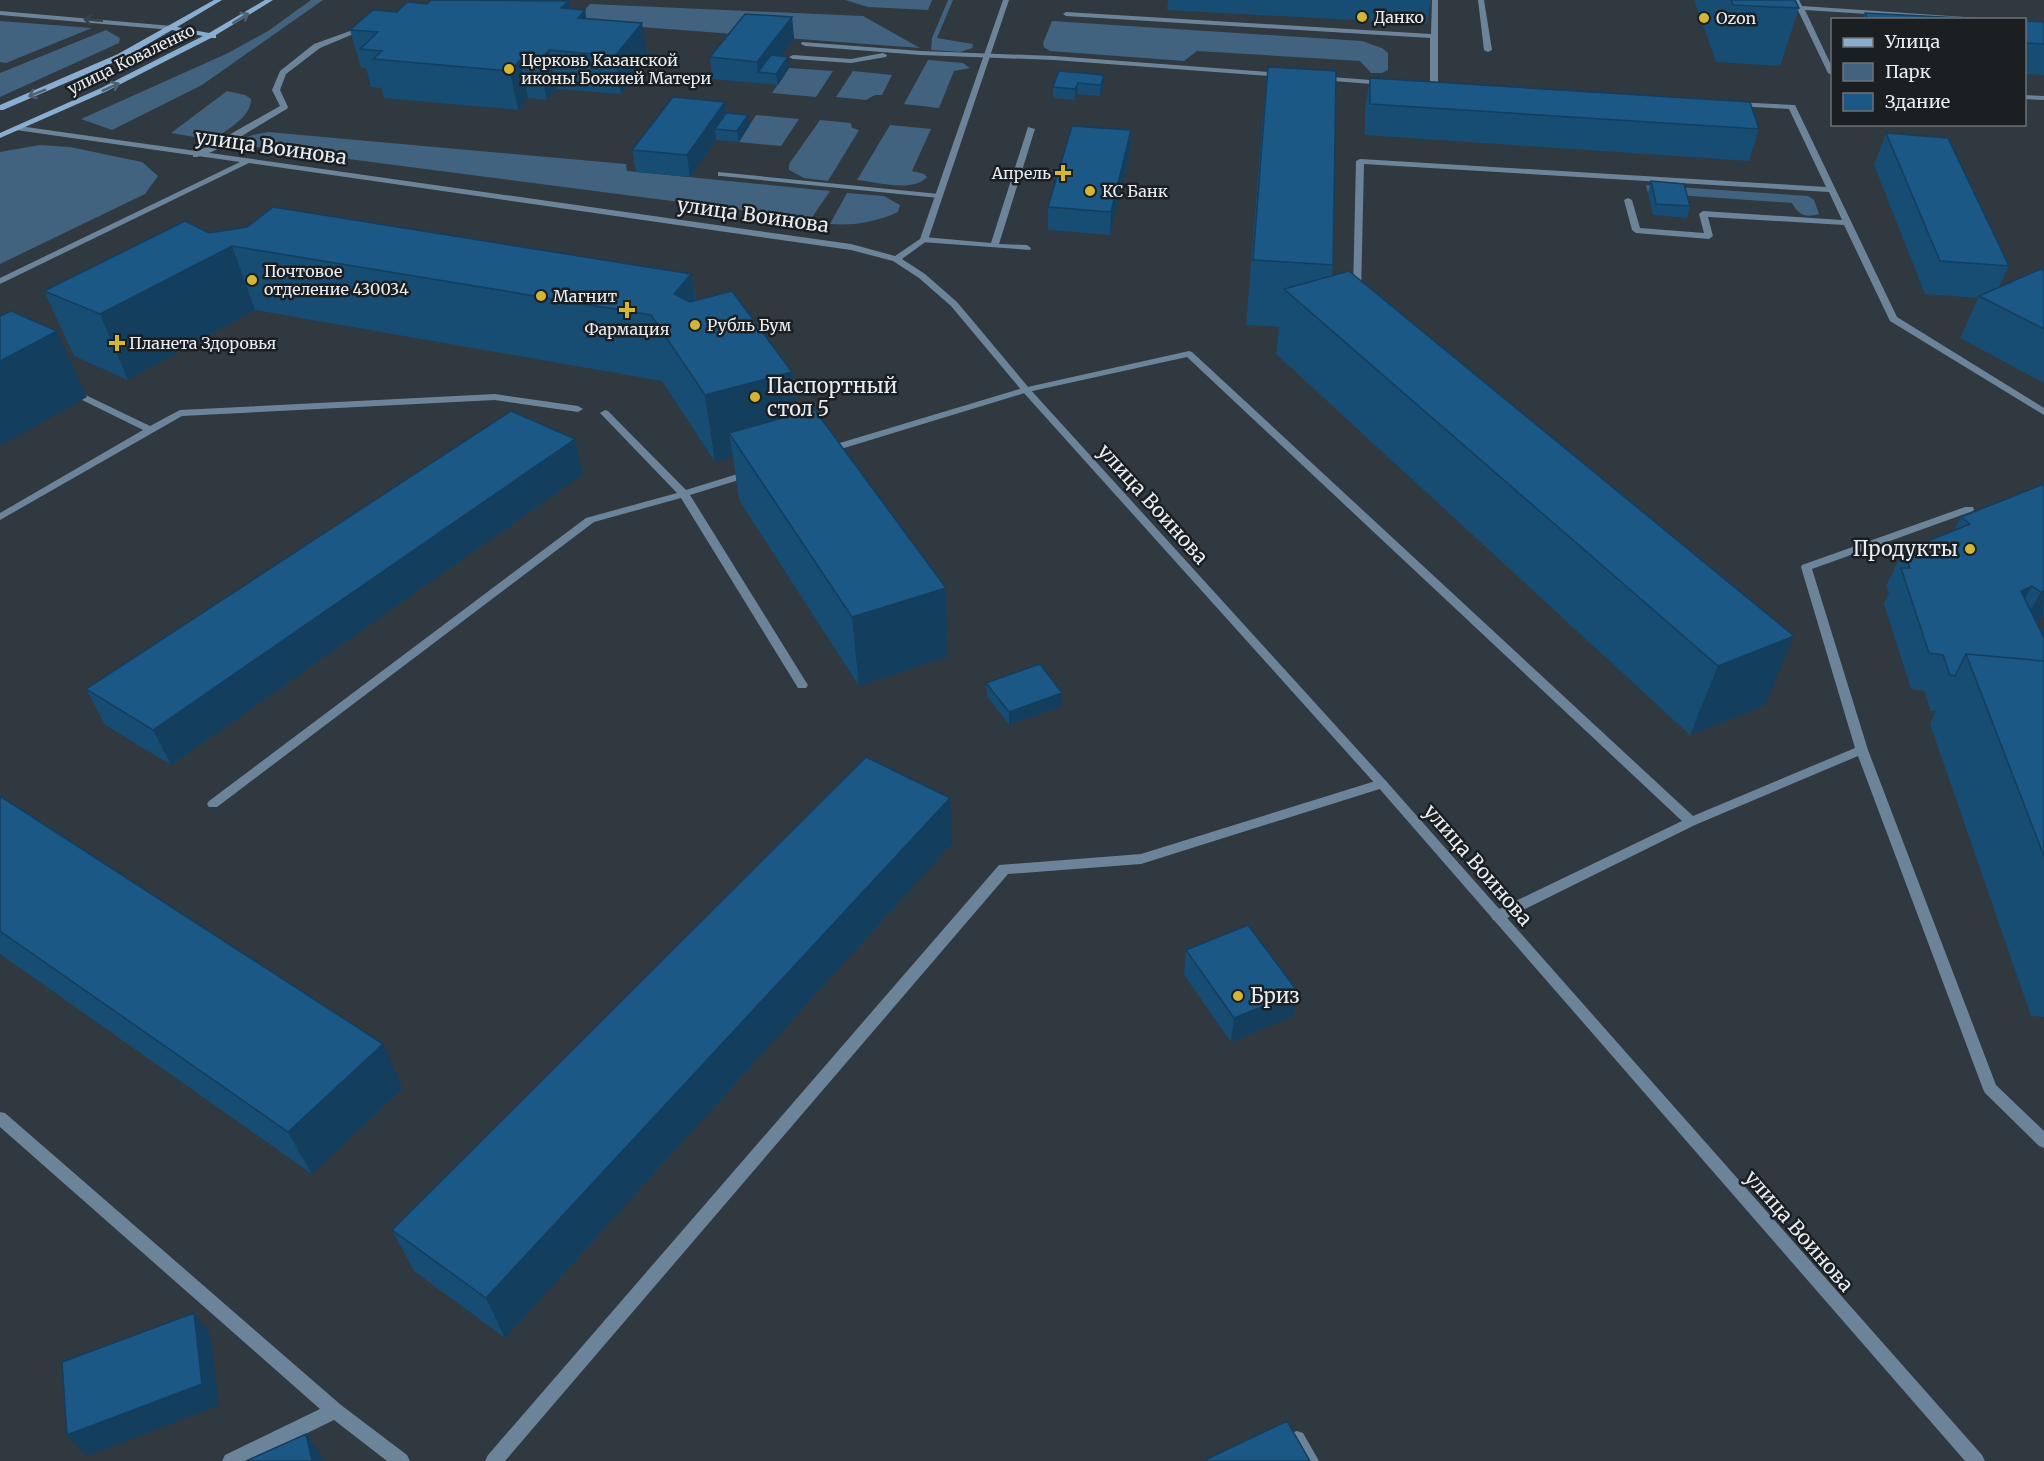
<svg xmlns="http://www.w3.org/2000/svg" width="2044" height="1461" viewBox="0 0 2044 1461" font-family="Merriweather,serif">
<rect width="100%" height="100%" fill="#303840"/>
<path fill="#41637f" d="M311 0H323L202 85 112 130 81 119 228 53 268 31Z
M845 0H932L928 10 868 7Z
M948 0H953L937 38 973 44 972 48 960 52 931 50 932 38Z
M590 4 863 16 920 48 574 22Z
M0 21 92 28 6 63 0 62Z
M1052 21 1362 41 1382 48 1388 53V70L1382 73H1371L1360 61 1197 51 1184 61 1050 51 1044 47 1043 43Z
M106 30 120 38 119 43 0 97V73Z
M928 60 963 63 970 68 954 71 939 108 904 104Z
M789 68 833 71 816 97 772 93Z
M853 71 892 75 882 95H875L866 100 836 97Z
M227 91 245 95 251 99C251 118 227 129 213 140L171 133Z
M756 115 799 119 781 146 739 142Z
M820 120 851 123 852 128 859 130 828 181 804 178 789 170V164Z
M890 125 931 129 912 171 924 174 927 177C913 193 876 182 857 180Z
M268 132 626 164 627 171 830 191 811 219 232 144 252 135Z
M40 145 70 147 142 162 158 176 145 194 0 264V152Z
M1646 185 1808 196 1814 200 1819 214C1806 218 1798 215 1792 203L1648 193Z
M847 193 884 196 900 205 898 212C876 222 854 226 830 224Z"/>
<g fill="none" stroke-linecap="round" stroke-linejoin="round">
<path fill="#6c849a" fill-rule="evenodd" d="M1432 0H1438V87L1434 89 1430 87V38L1066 16 1063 14 1066 12 1431 34Z
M1478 0H1484L1492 50 1488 52 1484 50Z
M1793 0H1799L1802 6 2009 20H1962L1805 10 1832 67V75L1828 73Z
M2026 19 2029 21 2024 23V20H2022Z
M364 26 370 27 320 48 286 74 280 90 288 107 287 109C268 119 211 158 193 157V153L213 144 280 106 272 90 280 71 314 44Z
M802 42 921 51 1054 56 1283 73 1287 75 1283 77 1054 60 921 55 805 46 801 44Z
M883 53 887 55 886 57 851 63 793 59 789 57 793 55 851 59Z
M1318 76 1384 81 1388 83 1384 85 1321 80H1318Z
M2024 95 2044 96V100L2024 99Z
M1734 102 1795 105 1897 317 2044 408V415L1890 321 1844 225 1708 217 1713 236 1709 239 1636 233 1632 230 1624 200 1628 198 1632 200 1640 228 1704 233 1699 214 1703 211 1842 220 1829 192 1364 164 1361 292 1357 295 1353 292 1356 161 1360 159 1826 187 1789 109 1737 106H1734Z
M1028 127 1035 129 999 244 1027 245 1031 248 1030 250 921 242 920 240 924 237 991 243Z
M718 172 939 194 943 196 939 198 721 176H718Z
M1189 351 1192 352 1693 816 1855 748 1801 567 1802 565 1965 507H1973L1974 509 1973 511 1812 569 1868 750 1996 1085 2044 1131V1148L2039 1146 1985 1093 1983 1089 1858 756 1695 825 1503 920 1498 921 1493 920 1491 916 1493 912 1682 821 1187 357 1028 392 831 452 827 453 822 450 823 448 1023 388Z
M71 388 150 426 180 410 495 394 578 406 583 409 578 412 495 400 182 416 0 520V513L143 430 68 393 66 391Z
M605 410 608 411 686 490 747 471H755V475L690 495 806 682 808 685 806 688H798L681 498 594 522 217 807H209L207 804 209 801 586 518 677 493 602 415 600 413Z
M1382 779 1386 781 1388 784 1386 787 1141 864 1008 874 505 1461H485L488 1455 999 865 1141 854Z
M0 1112 5 1113 341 1405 407 1455 410 1461H387L334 1420 250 1461H222L225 1455 320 1409 0 1127Z
M1297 1431 1303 1433 1319 1461H1300L1289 1439 1291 1433Z"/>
<path fill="#6c849a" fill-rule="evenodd" d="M1003 0H1009L928 240 902 259 925 274 957 302 1029 388 1386 781 1982 1455 1985 1461H1965L1378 787 1023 392 951 306 919 278 893 261 851 250 249 163 0 284V278L240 162 16 130 15 128 19 126 851 244 895 256 920 239Z
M0 11 172 26 176 28 172 30 0 15Z"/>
<path fill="#88afd2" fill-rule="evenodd" d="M214 0H222L177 27 209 33 265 0H273L216 35V38H211L107 91 0 138V133L101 88 203 36 172 30 124 58 3 110H0V105L118 54Z"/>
</g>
<path fill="#174c73" d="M1168 0H1431L1427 24 1167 10Z
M1694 0H1795L1799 8 1780 66 1716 62Z
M427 4 585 10 586 18 648 60 621 94 556 89 547 100 528 98 518 110 384 98 381 88 371 87 366 68H361L350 30 397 12Z
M1865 13 2002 20H1862Z
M792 17 794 38 780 56 789 68 778 85 712 79 710 57Z
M2025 21 2044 22V75L2025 74Z
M1268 67 1333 265 1332 276 1765 705 1690 735 1276 354 1279 327 1246 325 1262 126Z
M1104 75V85L1100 96 1077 94 1075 100 1053 98V87Z
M1370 78 1759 129 1749 161 1365 135V109Z
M725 102 726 113 749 126 739 142 716 140 690 177 636 172 632 150Z
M1131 130 1130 152 1110 235 1048 230V207Z
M1886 133 2009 266 1999 287 2044 271V383L1960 338 1978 298 1925 294 1874 165Z
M1651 181 1690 206 1687 218 1653 215 1648 193Z
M209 233 691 274 696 301 792 372 797 414 946 588 948 656 859 686 739 500 733 457 715 462 662 381 255 310 128 380 74 356 44 291Z
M575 439 583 474 171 765 105 725 86 689Z
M2044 484V616L2043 618 2036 621 2044 638V1017L2031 1016 1930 724 1936 711H1931L1924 691 1911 689 1884 604 1889 593 1886 586 1903 551 1954 530 1961 517Z
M986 683 1062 693V706L1009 725 987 696Z
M0 796 403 1088 312 1174 0 954Z
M952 843 505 1338 414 1271 392 1230Z
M1186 950 1298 992 1293 1016 1231 1042 1184 975Z"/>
<path fill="#133e5e" d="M569 1 576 38 561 8Z
M585 10 592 48 578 18Z
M792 17 794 38 767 73 758 72 757 62Z
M642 23 648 60 621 94 615 56Z
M549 50 556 89 547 100 539 61Z
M788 57 789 68 778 85 776 74Z
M520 60 528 98 518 110 510 71Z
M1104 75V85L1100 96 1101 85Z
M1078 83 1077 94 1075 100V89Z
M725 102 727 124 715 129 716 140 690 177 687 155Z
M748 115 749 126 739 142 737 131Z
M1131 130 1130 152 1110 235 1111 212Z
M232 246 255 310 128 380 100 314Z
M691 274 701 339 674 294Z
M57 331 87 397 0 446V361Z
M792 372 800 439 729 433 733 457 715 462 705 395Z
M575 439 583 474 171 765 153 730Z
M2032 586 2012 621 2021 591Z
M946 588 948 656 859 686 852 617Z
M2044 590 2043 618 2021 627 2041 592Z
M1794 636 1765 705 1690 735 1718 666Z
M1062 693V706L1009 725V712Z
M950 798 952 843 505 1338 486 1298Z
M1298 992 1293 1016 1231 1042 1234 1018Z
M383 1044 403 1088 312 1174 288 1132Z
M194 1313 210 1334 219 1405 87 1456 67 1435Z
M306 1434 325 1461H312Z"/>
<path fill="#1b5886" stroke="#133e5e" stroke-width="1.5" d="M431 0 569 1 561 8 585 10 578 18 642 23 615 56 549 50 539 61 520 60 510 71 373 59 382 51 360 49 378 32 350 30 373 10 397 12 407 2 427 4Z
M1731 0H1795L1799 8 1733 5Z
M1865 13 2002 20H1868Z
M745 14 792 17 757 62 710 57Z
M2025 21 2044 22V44L2025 43Z
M771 55 788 57 776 74 758 72Z
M1268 67 1336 71 1333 265 1253 260Z
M1059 71 1104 75 1101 85 1078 83 1075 89 1053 87Z
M1370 78 1750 102 1759 129 1370 104Z
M673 97 725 102 687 155 632 150Z
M726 113 748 115 737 131 715 129Z
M1072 126 1131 130 1111 212 1048 207Z
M1886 133 1948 138 2009 266 1940 261Z
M1651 181 1684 184 1690 206 1656 204Z
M273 207 691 274 674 294 690 302 732 291 792 372 705 395 651 315 232 246 100 314 44 291 185 221 209 233 247 227Z
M2041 269 2044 271V329L1979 296Z
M1349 271 1794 636 1718 666 1284 289Z
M11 311 57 331 0 361V316Z
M814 409 946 588 852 617 729 433Z
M511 411 575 439 153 730 86 689Z
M2044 484V590L2041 592 2032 586 2021 591 2044 638V661L1966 654 1955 676 1950 675 1943 655 1929 653 1901 568H1910L1903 551 1970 524 1961 517Z
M1966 654 2044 661V856Z
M1040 664 1062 693 1009 712 986 683Z
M866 757 950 798 486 1298 392 1230Z
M0 796 383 1044 288 1132 0 931Z
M1248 925 1298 992 1234 1018 1186 950Z
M194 1313 202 1384 67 1435 62 1362Z
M1287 1421 1310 1461H1203Z
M306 1434 312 1461H246Z"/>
<defs><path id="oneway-shaft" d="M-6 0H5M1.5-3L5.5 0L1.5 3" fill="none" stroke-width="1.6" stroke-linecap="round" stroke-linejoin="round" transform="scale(1.5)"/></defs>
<g stroke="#4c6071">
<use href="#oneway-shaft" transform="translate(241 18) rotate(-32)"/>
<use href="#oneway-shaft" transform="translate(111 87) rotate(-24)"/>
<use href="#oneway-shaft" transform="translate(37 93) rotate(158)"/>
</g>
<use stroke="#37424c" href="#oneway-shaft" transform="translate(93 20) rotate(-175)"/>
<g fill="#d4b635" stroke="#1b1f22" stroke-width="2">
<circle cx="1362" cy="17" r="6"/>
<circle cx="1704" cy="18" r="6"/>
<circle cx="509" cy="69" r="6"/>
<path d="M1060 164h6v6h6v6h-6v6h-6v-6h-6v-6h6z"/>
<circle cx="1090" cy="191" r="6"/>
<circle cx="252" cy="280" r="6"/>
<circle cx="541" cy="296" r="6"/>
<path d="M624 301h6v6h6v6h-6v6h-6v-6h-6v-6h6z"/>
<circle cx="695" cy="325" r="6"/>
<path d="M114 334h6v6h6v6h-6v6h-6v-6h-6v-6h6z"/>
<circle cx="755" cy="397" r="6"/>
<circle cx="1970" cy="549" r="6"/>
<circle cx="1238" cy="996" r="6"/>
</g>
<g text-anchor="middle" stroke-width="5" stroke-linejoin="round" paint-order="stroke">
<g font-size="16" fill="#e8edf2" stroke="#1b1f22" text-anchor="start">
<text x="1374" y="23">Данко</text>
<text x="1716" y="24">Ozon</text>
<text x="521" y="66">Церковь Казанской<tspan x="521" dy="18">иконы Божией Матери</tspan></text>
<text x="1051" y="179" text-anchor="end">Апрель</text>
<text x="1102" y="197">КС Банк</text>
<text x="264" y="277">Почтовое<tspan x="264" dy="18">отделение 430034</tspan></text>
<text x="553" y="302">Магнит</text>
<text x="707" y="331">Рубль Бум</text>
<text x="627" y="335" text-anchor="middle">Фармация</text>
<text x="129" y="349">Планета Здоровья</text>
</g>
<g font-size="16" fill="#e8edf2" stroke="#1b1f22">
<text transform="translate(131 59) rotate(-26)" y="6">улица Коваленко</text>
</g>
<g font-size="20" fill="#e8edf2" stroke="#1b1f22">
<text transform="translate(271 147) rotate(8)" y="7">улица Воинова</text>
<text transform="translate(753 215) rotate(8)" y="7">улица Воинова</text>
<text transform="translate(1153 504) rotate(48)" y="7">улица Воинова</text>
<text transform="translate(1478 865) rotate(49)" y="7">улица Воинова</text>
<text transform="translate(1799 1231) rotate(49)" y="7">улица Воинова</text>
</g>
<g font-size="20" fill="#e8edf2" stroke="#1b1f22" text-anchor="start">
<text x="767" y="393">Паспортный<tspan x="767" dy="23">стол 5</tspan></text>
<text x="1958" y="556" text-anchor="end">Продукты</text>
<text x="1250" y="1003">Бриз</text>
</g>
</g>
<rect x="1831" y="18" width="195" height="108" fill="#1b1f22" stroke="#6d7175" stroke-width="1.5"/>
<rect x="1843" y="38" width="30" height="9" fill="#88afd2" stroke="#6d7175" stroke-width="1.5"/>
<text x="1885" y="48" font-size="18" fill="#e8edf2">Улица</text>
<rect x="1843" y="63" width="30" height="18" fill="#41637f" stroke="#6d7175" stroke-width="1.5"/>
<text x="1885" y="78" font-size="18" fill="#e8edf2">Парк</text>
<rect x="1843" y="93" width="30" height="18" fill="#1b5886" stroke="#6d7175" stroke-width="1.5"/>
<text x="1885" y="108" font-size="18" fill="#e8edf2">Здание</text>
</svg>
